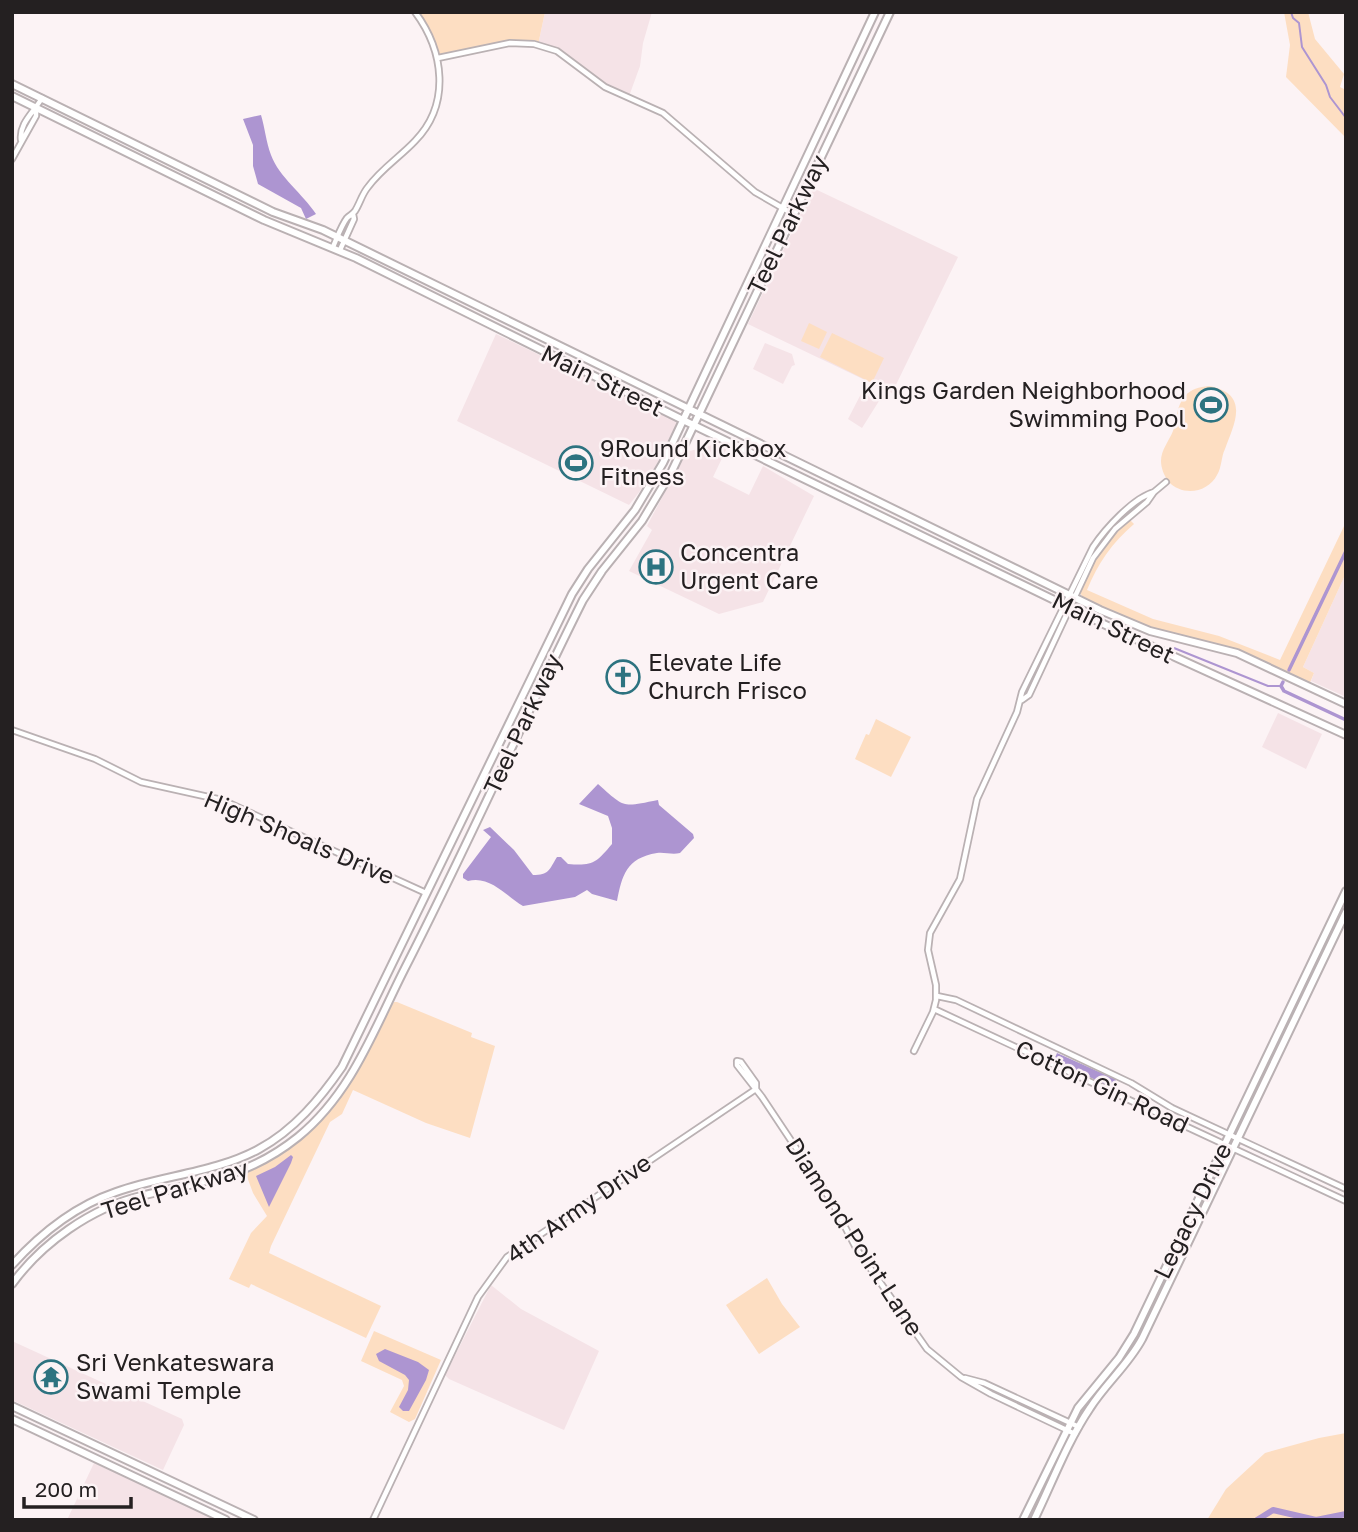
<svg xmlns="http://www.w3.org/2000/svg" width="1358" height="1532" viewBox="0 0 1358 1532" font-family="'Golos Text',sans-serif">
<rect width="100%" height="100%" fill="#fcf3f5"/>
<path fill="#f5e3e7" d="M545 12H652L643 43 640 66 628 99 605 87 557 51 538 45Z
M813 188 958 257 892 393 748 324Z
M496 334 678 422 666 448 644 486 629 505 457 421Z
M765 343 792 354 795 365 792 366 783 384 753 369Z
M862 392 879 401 862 428 848 419Z
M716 444 727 448 713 477 749 495 763 466 814 496 763 602 719 614 629 571 652 530 647 526 686 452Z
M1346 573V697L1311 681 1314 673 1303 667Z
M1278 713 1322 734 1306 769 1262 747Z
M491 1285 521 1309 599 1351 564 1430 449 1379 445 1375Z
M12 1341 182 1419 184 1425 163 1470 12 1400Z
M94 1463 219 1520H67Z"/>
<path fill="#fddec2" d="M415 12H545L538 45 510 43 438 58Z
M1284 12H1308L1315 39 1344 74 1340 87 1346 90V138L1286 77 1290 45Z
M809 323 827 332 819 349 801 341Z
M832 333 884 358 872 383 820 357Z
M1209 386C1251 394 1234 424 1225 449 1221 457 1222 467 1217 475 1208 493 1182 497 1168 481 1164 475 1161 468 1161 461 1161 450 1169 441 1173 431 1177 420 1176 406 1185 396 1191 389 1199 387 1209 386Z
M1130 520 1134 524C1112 543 1098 563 1087 590L1153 619 1219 636 1280 660 1346 522V573L1303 667 1314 673 1309 685 1269 666 1141 625 1111 612 1082 596 1079 591C1092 565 1105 537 1130 520Z
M876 719 911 737 891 777 855 759 866 734 869 735Z
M394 1002H397L472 1033 471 1037 495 1046 470 1138 426 1123 353 1090 342 1114 330 1122 271 1246 269 1253 381 1306 366 1338 251 1284 249 1288 229 1279 251 1233 267 1216 253 1193 246 1174 309 1131 347 1087Z
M767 1278 782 1304 800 1327 759 1354 726 1305Z
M374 1331 441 1360 415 1419 409 1422 390 1412 404 1386 402 1380 361 1361Z
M1346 1433V1520H1207L1226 1489 1265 1453 1319 1438Z"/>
<path fill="#ad95d1" d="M261 115C265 128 266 142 271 155 279 177 303 194 316 214L306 219 301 208 258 184 253 166V145L243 119Z
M598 784C626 809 622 807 658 800L659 805 693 834 694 838 680 853C672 855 665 852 657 853 626 858 622 876 617 901L592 894 587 890 575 897 523 906C506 896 490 875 468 881L463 878V874L491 837 483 830 490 827 514 850 533 875C549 875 549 870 557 857H561L568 864C593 866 596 863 612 844V828L608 816 579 804Z
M1057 1053 1115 1079 1118 1084 1116 1087 1108 1086 1054 1060Z
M291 1155 293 1157 291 1163 269 1207 256 1176 275 1167Z
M385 1349 418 1362 429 1370 426 1380 409 1411H403L399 1407 408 1390 409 1380 405 1375 379 1361 376 1354Z"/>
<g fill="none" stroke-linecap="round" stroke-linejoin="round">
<path stroke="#ad95d1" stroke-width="2" d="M1291 12 1293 18 1299 23 1302 47 1326 85 1330 97 1346 118
M1174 648 1268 686H1281"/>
<path stroke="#ad95d1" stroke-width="3.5" d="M1289 670 1346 551
M1283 682 1281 686 1284 691 1346 720"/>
<path stroke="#ad95d1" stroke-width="6" d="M1257 1520 1273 1510 1316 1520 1346 1514"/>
<defs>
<path id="minor" d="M438 58 510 43 534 44 557 51 605 87 663 113 755 192 793 214
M21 140C19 123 34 112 42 98
M12 159 36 116V108
M333 247C337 238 341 226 347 218 350 215 353 214 355 211 360 203 362 194 368 187 381 169 400 157 415 141 451 104 444 51 415 12
M340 250 354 219 353 214
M1022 700 1029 695 1093 558 1115 529 1147 502 1154 492 1166 482
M12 730 95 759 141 782 222 800 426 893
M937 996 956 1000 1131 1083 1172 1108 1346 1189
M934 1009C1071 1074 1209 1136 1346 1201
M914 1051 933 1012 936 1000V985L928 950 930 933 960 879 977 799 1017 712 1022 692 1093 547C1105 529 1133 498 1154 492
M737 1061V1065L762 1097 832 1202 856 1248 927 1349 961 1377 991 1394 1075 1434
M737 1061 741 1062 756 1083V1089
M965 1378 984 1383 1079 1427
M373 1520 478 1297 507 1257 756 1089"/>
<path id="major" d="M12 84 273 212 323 230 1100 610 1150 631 1237 653 1346 704
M12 96 264 220 356 258 683 420 1118 631 1346 735
M12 1265C41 1233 75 1206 116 1192 164 1175 214 1173 259 1149 294 1130 320 1099 342 1067L572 594 588 569 635 510 663 463 875 12
M12 1284C42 1243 91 1208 141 1196 203 1181 247 1178 298 1137 352 1093 374 1029 405 968 467 847 522 722 583 600L602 571 642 521 672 471 890 12
M12 1406 254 1520
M12 1419 226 1520
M1023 1520 1078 1408 1119 1358 1134 1334 1346 891
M1034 1520C1052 1483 1067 1442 1090 1408 1106 1383 1128 1365 1142 1339L1346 912"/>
</defs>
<use href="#minor" stroke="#bab1b3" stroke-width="8"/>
<use href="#major" stroke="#bab1b3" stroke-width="10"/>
<use href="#minor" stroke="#fff" stroke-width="4.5"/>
<use href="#major" stroke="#fff" stroke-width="6"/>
</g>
<defs>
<symbol id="stadium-ring" viewBox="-11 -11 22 22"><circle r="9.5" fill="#fcf3f5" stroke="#2d7380" stroke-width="1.5"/><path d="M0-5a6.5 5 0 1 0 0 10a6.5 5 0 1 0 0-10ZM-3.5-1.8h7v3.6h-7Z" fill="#2d7380"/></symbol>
<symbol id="hospital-ring" viewBox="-11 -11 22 22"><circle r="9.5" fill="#fcf3f5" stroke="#2d7380" stroke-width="1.5"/><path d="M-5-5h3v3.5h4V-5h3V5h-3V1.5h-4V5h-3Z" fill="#2d7380"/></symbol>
<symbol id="church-ring" viewBox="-11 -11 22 22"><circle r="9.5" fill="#fcf3f5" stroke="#2d7380" stroke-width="1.5"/><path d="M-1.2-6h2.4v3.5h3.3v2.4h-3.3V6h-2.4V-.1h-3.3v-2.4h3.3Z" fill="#2d7380"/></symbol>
<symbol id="temple-ring" viewBox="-11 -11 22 22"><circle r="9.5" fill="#fcf3f5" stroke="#2d7380" stroke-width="1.5"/><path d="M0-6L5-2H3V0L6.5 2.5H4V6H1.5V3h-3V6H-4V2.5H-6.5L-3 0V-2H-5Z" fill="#2d7380"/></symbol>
</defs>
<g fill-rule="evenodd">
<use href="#stadium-ring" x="1192" y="386" width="38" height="38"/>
<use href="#stadium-ring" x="557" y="444" width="38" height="38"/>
<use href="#hospital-ring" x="637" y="548" width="38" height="38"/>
<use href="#church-ring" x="604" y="658" width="38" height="38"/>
<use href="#temple-ring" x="32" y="1358" width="38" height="38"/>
</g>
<g text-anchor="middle" stroke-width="5" stroke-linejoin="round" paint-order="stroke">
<g font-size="24" fill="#242021" stroke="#fcf3f5">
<text transform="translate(788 225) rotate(-64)" y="8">Teel Parkway</text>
<text transform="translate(602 381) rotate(26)" y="8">Main Street</text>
<text transform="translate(1113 628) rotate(26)" y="8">Main Street</text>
<text transform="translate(523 724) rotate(-65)" y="8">Teel Parkway</text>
<text transform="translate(299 838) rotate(23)" y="8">High Shoals Drive</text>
<text transform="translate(1102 1087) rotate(25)" y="8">Cotton Gin Road</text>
<text transform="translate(175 1190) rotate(-17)" y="8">Teel Parkway</text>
<text transform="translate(579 1209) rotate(-35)" y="8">4th Army Drive</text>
<text transform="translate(1193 1211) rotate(-64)" y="8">Legacy Drive</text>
<text transform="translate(854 1237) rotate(57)" y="8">Diamond Point Lane</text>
</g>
<g font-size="24" fill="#242021" stroke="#fcf3f5" text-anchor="start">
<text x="1186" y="399" text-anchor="end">Kings Garden Neighborhood<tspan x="1186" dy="28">Swimming Pool</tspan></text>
<text x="600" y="457">9Round Kickbox<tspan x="600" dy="28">Fitness</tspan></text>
<text x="680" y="561">Concentra<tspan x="680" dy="28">Urgent Care</tspan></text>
<text x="648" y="671">Elevate Life<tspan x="648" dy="28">Church Frisco</tspan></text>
<text x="76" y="1371">Sri Venkateswara<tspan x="76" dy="28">Swami Temple</tspan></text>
</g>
</g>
<rect width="1358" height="1532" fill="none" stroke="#242021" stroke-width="28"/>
<path d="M24 1497v10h107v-10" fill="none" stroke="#242021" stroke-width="3.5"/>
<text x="35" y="1497" font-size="21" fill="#242021" stroke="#fcf3f5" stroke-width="5" paint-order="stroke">200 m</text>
</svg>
